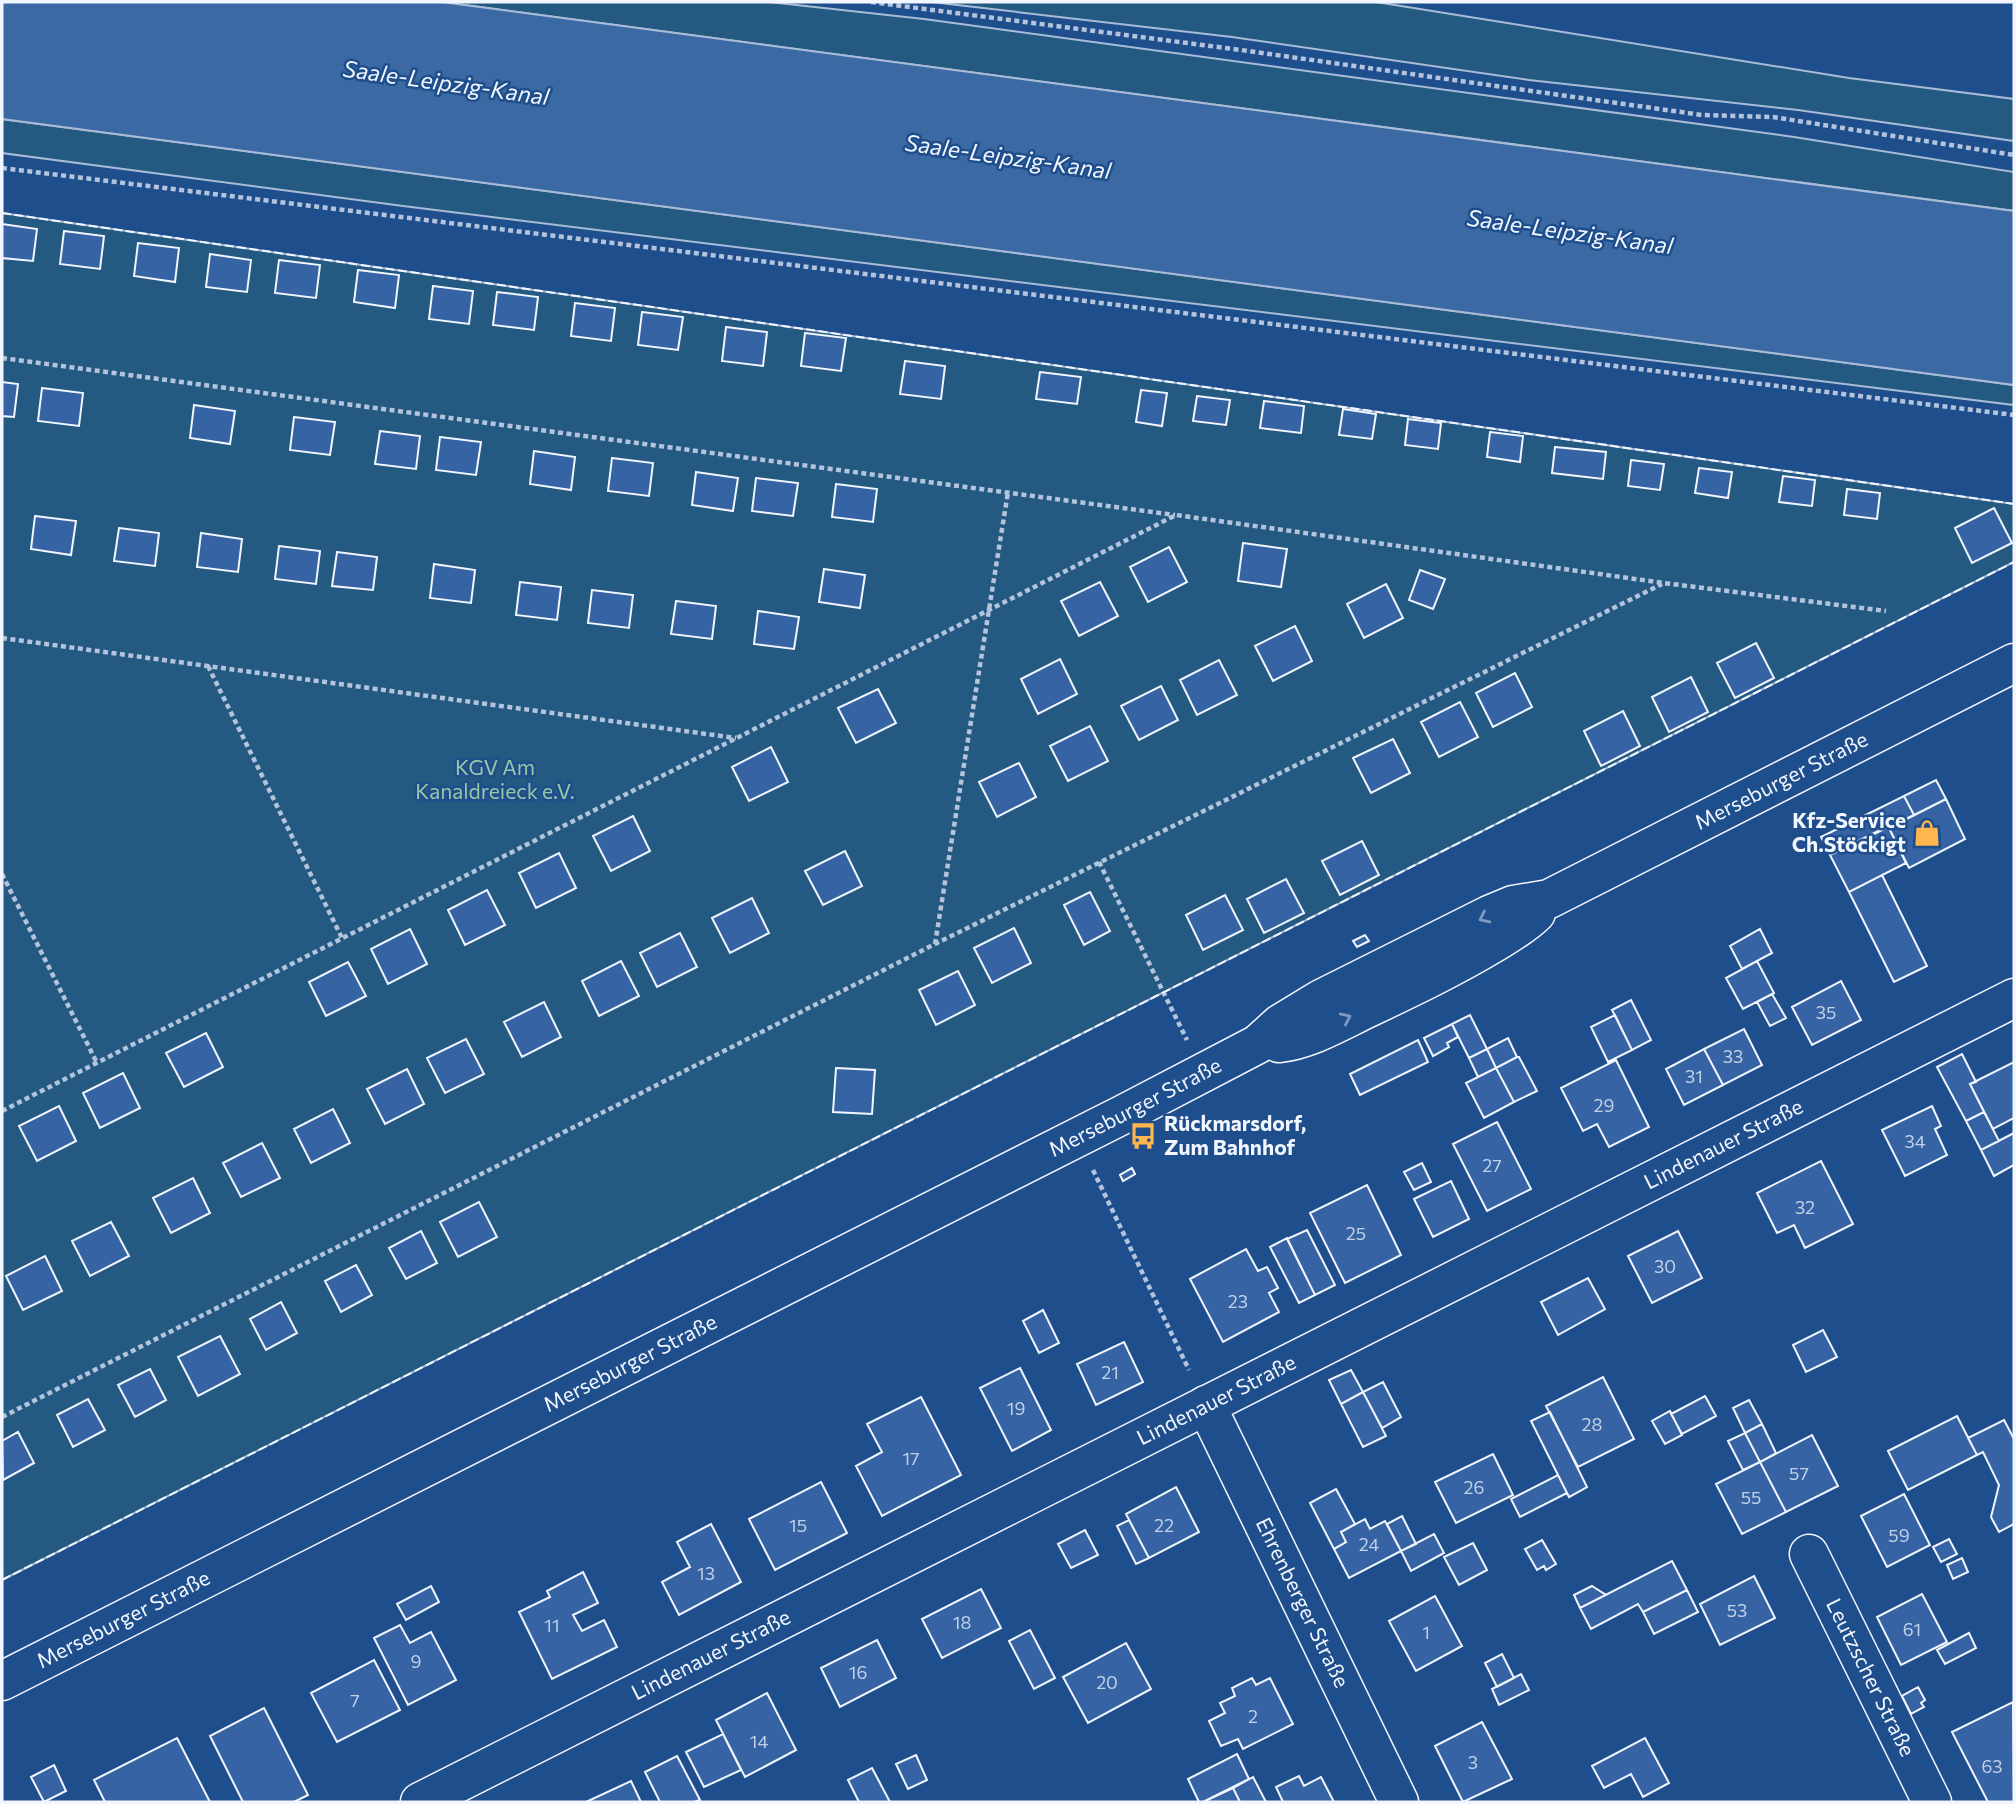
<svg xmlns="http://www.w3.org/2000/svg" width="2016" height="1804" viewBox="0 0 2016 1804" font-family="Commissioner,sans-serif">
<rect width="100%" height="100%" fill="#1f4e8c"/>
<path fill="#245a82" stroke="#a8bbd7" stroke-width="2" d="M442 2H769L924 19 1794 137 2014 172V211Z
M931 2H1376L1849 78 2014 99V141L1798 110 1529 80 1232 37Z
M2 119 2014 385V405L403 206 2 153Z
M2 213 2014 504V562L2 1580Z"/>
<path fill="#3b69a3" stroke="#a8bbd7" stroke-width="2" d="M2 2H442L2014 211V385L2 119Z"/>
<path fill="#3563a3" stroke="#f2f6ff" stroke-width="2" d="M2 224 37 229 33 261 2 258Z
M64 231 104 236 100 269 60 264Z
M138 243 179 248 175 282 134 276Z
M210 254 251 260 247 292 206 287Z
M279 260 320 265 316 298 275 293Z
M358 270 399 275 395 308 354 302Z
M433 286 473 291 469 324 429 319Z
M497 292 538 297 534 330 493 325Z
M575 303 615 308 611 341 571 336Z
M642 312 683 317 678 350 638 345Z
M726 327 767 332 763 366 722 361Z
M805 333 846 338 841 371 801 366Z
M905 361 945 366 941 399 900 394Z
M1040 372 1081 377 1077 404 1036 399Z
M2 382 18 384 14 417 2 416Z
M42 388 83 393 79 426 38 421Z
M1141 390 1167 393 1162 426 1136 422Z
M1197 396 1230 400 1226 425 1193 421Z
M1264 401 1304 406 1301 433 1260 428Z
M194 405 235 411 230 444 190 438Z
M1343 409 1376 414 1372 439 1339 435Z
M294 417 335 422 330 455 290 450Z
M1408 419 1441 423 1438 449 1405 445Z
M380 431 420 436 416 469 375 464Z
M1490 432 1523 436 1520 462 1487 457Z
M440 437 481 442 476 475 436 470Z
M1555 447 1606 452 1603 479 1552 473Z
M534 451 575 457 571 490 530 484Z
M612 458 653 463 649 496 608 491Z
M1631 460 1664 464 1660 490 1628 486Z
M1699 468 1732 472 1728 498 1695 493Z
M696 472 738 478 733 511 692 505Z
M1783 476 1815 480 1812 506 1779 502Z
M756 478 798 483 793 516 752 511Z
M836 484 877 489 873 522 832 517Z
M1847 489 1880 493 1877 519 1844 515Z
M1994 508 2012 543 1972 563 1955 528Z
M35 516 76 521 71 555 31 549Z
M119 528 159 533 155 566 114 561Z
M201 533 242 539 238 572 197 567Z
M1243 543 1287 549 1281 587 1238 581Z
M279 546 320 551 316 584 275 579Z
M1169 547 1187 582 1148 602 1130 567Z
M337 552 377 557 373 590 332 586Z
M434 564 475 570 471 603 430 598Z
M824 569 865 575 860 608 819 602Z
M1420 570 1445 579 1433 609 1409 600Z
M520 582 561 587 557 620 516 615Z
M1100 582 1118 616 1079 636 1061 601Z
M1386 584 1403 618 1364 638 1347 604Z
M592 590 633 595 629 628 588 623Z
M676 601 716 606 712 639 671 634Z
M758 611 799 617 794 649 754 644Z
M1295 626 1312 661 1273 681 1255 646Z
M1756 643 1774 678 1735 698 1717 663Z
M1060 659 1077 694 1038 714 1021 679Z
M1219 660 1237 695 1197 715 1180 680Z
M1515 673 1532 707 1493 727 1476 693Z
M1691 677 1708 712 1669 732 1652 697Z
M1161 686 1178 720 1139 740 1121 706Z
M878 689 896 723 856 743 838 708Z
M1460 702 1478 737 1439 757 1421 722Z
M1623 711 1640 746 1601 766 1584 731Z
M1090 726 1108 761 1068 781 1050 746Z
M1393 739 1410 773 1371 793 1353 758Z
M771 747 788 782 749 801 732 767Z
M1019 763 1036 797 997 817 979 782Z
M1936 780 1946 799 1914 815 1904 796Z
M1904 796 1914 815 1830 855 1821 837Z
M1946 799 1965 839 1909 868 1889 828Z
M633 816 650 851 611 871 593 836Z
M1888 826 1906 863 1849 892 1830 855Z
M1362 841 1379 875 1340 895 1322 861Z
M845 851 862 886 823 905 805 871Z
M559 853 576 888 536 908 519 873Z
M1882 875 1927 966 1894 982 1849 892Z
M1286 879 1304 913 1264 933 1247 899Z
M487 890 505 925 465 945 448 910Z
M1090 892 1110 931 1084 945 1064 905Z
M1225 895 1243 930 1203 950 1186 915Z
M752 898 769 933 730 953 712 918Z
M1014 928 1031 963 992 983 974 948Z
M410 929 427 964 388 984 371 949Z
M1760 929 1772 953 1742 969 1730 946Z
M680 933 697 967 657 987 640 953Z
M1365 935 1369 941 1357 947 1353 941Z
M621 961 639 996 599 1016 582 981Z
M1757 961 1774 993 1743 1009 1726 978Z
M348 962 366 996 326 1016 309 982Z
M958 971 975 1005 936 1025 919 990Z
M1841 981 1861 1020 1812 1045 1792 1007Z
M1772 994 1786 1018 1770 1026 1757 1002Z
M1631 1000 1651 1040 1632 1050 1612 1010Z
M544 1002 561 1037 522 1057 504 1022Z
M1470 1015 1487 1049 1469 1058 1452 1024Z
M1615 1015 1632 1050 1608 1062 1591 1027Z
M1452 1024 1458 1037 1447 1043 1449 1047 1433 1056 1424 1038Z
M1744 1029 1762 1065 1723 1085 1704 1049Z
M206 1033 223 1067 184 1087 166 1053Z
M1508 1038 1517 1057 1496 1068 1487 1049Z
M466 1039 484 1074 445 1093 427 1058Z
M1418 1040 1428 1062 1360 1095 1350 1074Z
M1487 1049 1496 1068 1478 1077 1469 1058Z
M1704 1049 1723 1085 1684 1105 1666 1069Z
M1962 1054 1976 1082 1970 1084 1984 1112 1966 1121 1937 1067Z
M1517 1057H1519L1537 1091 1514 1102 1496 1068Z
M1616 1060 1649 1127 1609 1147 1597 1124 1583 1131 1561 1088Z
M2014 1062V1118L1993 1129 1970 1084Z
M836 1068 875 1070 872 1114 833 1112Z
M1496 1068 1514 1102 1484 1118 1466 1083Z
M407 1069 424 1104 385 1124 367 1089Z
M123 1073 140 1108 100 1128 83 1093Z
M59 1106 76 1141 37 1161 19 1126Z
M1932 1106 1941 1126 1935 1129 1947 1155 1905 1176 1882 1130Z
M333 1109 350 1143 311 1163 294 1129Z
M1984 1112 1999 1141 1981 1150 1966 1121Z
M1497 1122 1531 1189 1487 1211 1453 1144Z
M2014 1133V1165L1994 1176 1981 1150Z
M262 1143 280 1178 241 1197 223 1163Z
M1821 1161 1853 1224 1805 1248 1794 1225 1777 1233 1757 1193Z
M1422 1163 1431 1182 1414 1190 1404 1172Z
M1132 1168 1135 1174 1123 1181 1120 1175Z
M193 1178 210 1213 171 1233 153 1198Z
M1451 1181 1469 1219 1433 1237 1414 1199Z
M1367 1185 1401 1255 1345 1283 1310 1213Z
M479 1202 497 1237 458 1257 440 1222Z
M111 1222 129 1256 90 1276 72 1241Z
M1307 1230 1335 1285 1315 1295 1287 1239Z
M421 1231 437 1263 406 1279 389 1248Z
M1678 1231 1702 1278 1652 1303 1628 1256Z
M1287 1238 1315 1295 1299 1303 1270 1247Z
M1246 1249 1258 1271 1267 1267 1278 1288 1269 1293 1279 1312 1223 1342 1190 1279Z
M45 1256 62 1291 23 1310 6 1276Z
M356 1265 372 1295 341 1312 325 1281Z
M1588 1278 1605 1309 1558 1335 1541 1302Z
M281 1302 297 1333 266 1350 250 1319Z
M1043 1310 1059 1343 1039 1353 1023 1321Z
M1823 1330 1837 1357 1806 1372 1793 1345Z
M220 1336 240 1374 198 1396 178 1357Z
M1124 1342 1143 1382 1096 1405 1077 1364Z
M1020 1368 1051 1430 1012 1451 980 1388Z
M150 1369 166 1400 135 1417 118 1385Z
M1351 1370 1363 1392 1341 1404 1329 1380Z
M1603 1377 1634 1439 1578 1467 1546 1406Z
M1383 1382 1401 1417 1382 1428 1363 1392Z
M1363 1392 1386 1436 1363 1447 1341 1404Z
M1705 1396 1716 1416 1682 1434 1671 1414Z
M921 1397 961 1475 882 1516 856 1466 882 1452 867 1424Z
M88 1399 105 1430 73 1447 57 1415Z
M1749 1400 1762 1424 1745 1433 1733 1408Z
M1670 1411 1682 1435 1665 1444 1652 1421Z
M1550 1412 1587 1487 1569 1497 1531 1421Z
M1957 1416 1977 1455 1908 1490 1888 1451Z
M2004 1420 2014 1439V1524L1999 1532 1991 1517 1999 1485 1983 1452 1977 1455 1968 1438Z
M1762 1424 1776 1453 1760 1462 1745 1433Z
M18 1432 34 1463 3 1480 2 1441Z
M1745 1433 1760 1462 1743 1470 1728 1441Z
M1812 1435 1838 1486 1786 1512 1760 1462Z
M1493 1454 1513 1495 1456 1523 1435 1482Z
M1760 1462 1786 1512 1742 1534 1716 1484Z
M1558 1475 1567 1493 1520 1517 1511 1499Z
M821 1482 847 1533 775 1570 749 1519Z
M1176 1487 1199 1532 1149 1558 1126 1514Z
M1336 1489 1355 1524 1341 1532 1346 1542 1334 1549 1310 1503Z
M1904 1494 1930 1545 1887 1567 1861 1516Z
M1402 1516 1416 1544 1401 1551 1387 1524Z
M1365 1519 1370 1529 1385 1521 1401 1551 1349 1578 1334 1549 1346 1542 1341 1532Z
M1129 1520 1149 1558 1136 1564 1117 1526Z
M711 1524 741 1582 679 1615 662 1582 690 1567 677 1542Z
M1085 1530 1098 1555 1071 1568 1058 1544Z
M1434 1534 1444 1553 1411 1571 1401 1551Z
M1949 1539 1957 1554 1941 1562 1933 1547Z
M1542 1540 1556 1564 1546 1570 1544 1566 1537 1570 1525 1549Z
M1473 1543 1487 1570 1459 1585 1444 1557Z
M1962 1558 1968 1572 1953 1579 1947 1565Z
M1672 1561 1687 1590 1643 1612 1638 1604 1591 1629 1580 1608Z
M583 1572 598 1603 573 1615 582 1631 604 1620 617 1647 552 1679 519 1612 550 1597 547 1591Z
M1754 1576 1775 1618 1720 1645 1700 1604Z
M431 1586 439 1602 406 1620 397 1604Z
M1592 1586 1606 1595 1580 1608 1574 1595Z
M981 1589 1001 1628 942 1658 922 1619Z
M1687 1590 1698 1612 1654 1634 1643 1612Z
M1922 1594 1947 1642 1901 1665 1877 1617Z
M1435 1596 1462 1646 1416 1671 1389 1621Z
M400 1625 410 1643 431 1632 456 1680 408 1705 374 1638Z
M1030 1630 1055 1678 1034 1689 1009 1641Z
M1969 1633 1976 1648 1945 1664 1937 1650Z
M877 1640 896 1678 840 1707 821 1668Z
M1126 1643 1151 1689 1088 1723 1063 1677Z
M1502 1654 1514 1678 1497 1687 1485 1663Z
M374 1660 400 1710 337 1742 311 1693Z
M1521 1674 1529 1690 1499 1705 1492 1689Z
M1252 1678 1256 1685 1270 1678 1293 1724 1243 1749 1238 1739 1221 1746 1209 1721 1225 1713 1220 1703 1235 1696 1232 1688Z
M1918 1687 1925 1700 1921 1703 1924 1707 1911 1714 1902 1696Z
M767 1693 796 1750 745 1777 716 1720Z
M2013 1702 2014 1802H1988L1952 1732Z
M264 1708 308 1795 294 1802H243L210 1736Z
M1482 1722 1512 1779 1463 1802 1435 1746Z
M723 1734 741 1770 704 1787 686 1752Z
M177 1738 210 1802H105L94 1780Z
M1645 1738 1669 1783 1643 1797 1631 1774 1604 1788 1592 1766Z
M1237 1754 1249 1779 1203 1802H1199L1188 1779Z
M916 1755 927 1780 908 1789 896 1764Z
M677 1756 700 1800 694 1802H660L645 1772Z
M54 1765 66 1791 44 1802 31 1777Z
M872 1768 890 1802H859L848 1780Z
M1299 1776 1304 1786 1321 1777 1334 1802H1283L1276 1787Z
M1253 1777 1266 1802H1240L1233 1788Z
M631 1781 641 1802H586Z
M1233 1788 1240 1802H1203Z"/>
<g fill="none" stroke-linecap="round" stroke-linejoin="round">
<defs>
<g id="minor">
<path id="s1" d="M1206 1405 1399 1802"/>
<path id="s2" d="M1809 1554 1932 1802"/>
<path id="s3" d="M420 1802 2014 998"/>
</g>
<g id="major">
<path d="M1279 1043C1309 1040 1341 1021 1368 1008 1410 988 1452 968 1492 944 1508 934 1523 926 1536 913"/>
<path id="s4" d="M2 1681 1124 1114 1258 1044 1280 1024 1321 999 1489 915 1513 905 1549 899 2014 663"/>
</g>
</defs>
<use href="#minor" stroke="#f2f6ff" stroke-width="41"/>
<use href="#major" stroke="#f2f6ff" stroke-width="41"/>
<path stroke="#b3c4dc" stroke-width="4.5" stroke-dasharray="5 3.5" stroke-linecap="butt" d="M871 2 1241 50 1702 115 1773 117 2014 155
M2 168 2014 415
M2 358 1175 515
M2 638 736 738
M208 666 342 938
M1099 862 1187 1040
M2 874 97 1063
M935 944 1008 492
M2 1111 1176 515 1664 583 1886 611
M1093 1170 1189 1370
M2 1417 935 944 1662 584"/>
<use href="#minor" stroke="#1f4e8c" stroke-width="38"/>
<use href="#major" stroke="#1f4e8c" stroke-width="38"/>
<path stroke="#f2f6ff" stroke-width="2" stroke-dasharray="9 3.5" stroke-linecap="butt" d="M2 213 2014 504
M2 1580 2014 562"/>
</g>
<defs><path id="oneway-chevron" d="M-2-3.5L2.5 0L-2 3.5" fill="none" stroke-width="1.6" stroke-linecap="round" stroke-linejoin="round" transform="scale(1.75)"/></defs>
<g stroke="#7e9ac0">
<use href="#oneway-chevron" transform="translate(1484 918) rotate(154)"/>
<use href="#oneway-chevron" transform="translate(1346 1018) rotate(-25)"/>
</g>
<defs>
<symbol id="shop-bare" viewBox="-9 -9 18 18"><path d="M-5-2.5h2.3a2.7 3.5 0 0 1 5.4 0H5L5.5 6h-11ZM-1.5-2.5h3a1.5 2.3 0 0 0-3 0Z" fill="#ffb74d" stroke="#1f4e8c" stroke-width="2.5" paint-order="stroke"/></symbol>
<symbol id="bus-bare" viewBox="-9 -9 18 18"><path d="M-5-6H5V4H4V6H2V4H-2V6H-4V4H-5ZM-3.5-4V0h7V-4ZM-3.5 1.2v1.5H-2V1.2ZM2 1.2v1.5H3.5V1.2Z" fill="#ffb74d" stroke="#1f4e8c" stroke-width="2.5" paint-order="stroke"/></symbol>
</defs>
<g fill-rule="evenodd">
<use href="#shop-bare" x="1908" y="814" width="38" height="38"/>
<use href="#bus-bare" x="1124" y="1117" width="38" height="38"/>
</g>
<g text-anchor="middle" stroke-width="5" stroke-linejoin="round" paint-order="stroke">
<g font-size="18" fill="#c3d1e8">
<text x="1826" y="1019">35</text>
<text x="1733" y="1063">33</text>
<text x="1694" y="1083">31</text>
<text x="1604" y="1112">29</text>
<text x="1915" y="1148">34</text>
<text x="1492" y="1172">27</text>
<text x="1805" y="1214">32</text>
<text x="1356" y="1240">25</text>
<text x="1665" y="1273">30</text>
<text x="1238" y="1308">23</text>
<text x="1110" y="1379">21</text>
<text x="1016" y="1415">19</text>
<text x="1592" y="1431">28</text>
<text x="911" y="1465">17</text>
<text x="1799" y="1480">57</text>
<text x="1474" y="1494">26</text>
<text x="1751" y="1504">55</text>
<text x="798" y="1532">15</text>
<text x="1164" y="1532">22</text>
<text x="1899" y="1542">59</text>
<text x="1369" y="1551">24</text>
<text x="706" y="1580">13</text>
<text x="1737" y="1617">53</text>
<text x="962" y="1629">18</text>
<text x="552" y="1632">11</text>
<text x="1912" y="1636">61</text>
<text x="1426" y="1639">1</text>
<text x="416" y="1668">9</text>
<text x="858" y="1679">16</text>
<text x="1107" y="1689">20</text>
<text x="355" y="1707">7</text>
<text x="1253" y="1723">2</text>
<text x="759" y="1748">14</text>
<text x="1473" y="1769">3</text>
<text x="1992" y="1773">63</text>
</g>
<g font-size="21" fill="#97c8a6" stroke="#1f4e8c">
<text x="495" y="775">KGV Am<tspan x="495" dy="24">Kanaldreieck e.V.</tspan></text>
</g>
<g font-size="21" fill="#f2f6ff" stroke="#1f4e8c">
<text dy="7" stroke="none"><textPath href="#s4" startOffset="1997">Merseburger Straße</textPath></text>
<text dy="7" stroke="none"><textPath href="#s4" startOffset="1270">Merseburger Straße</textPath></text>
<text dy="7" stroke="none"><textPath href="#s3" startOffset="1460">Lindenauer Straße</textPath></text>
<text dy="7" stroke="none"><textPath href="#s4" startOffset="704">Merseburger Straße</textPath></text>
<text dy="7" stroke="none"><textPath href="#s3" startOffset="892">Lindenauer Straße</textPath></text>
<text dy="7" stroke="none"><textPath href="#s1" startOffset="220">Ehrenberger Straße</textPath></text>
<text dy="7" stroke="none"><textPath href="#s4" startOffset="136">Merseburger Straße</textPath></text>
<text dy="7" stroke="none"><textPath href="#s3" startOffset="326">Lindenauer Straße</textPath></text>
<text dy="7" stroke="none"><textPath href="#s2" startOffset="138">Leutzscher Straße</textPath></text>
</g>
<g font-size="21" font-weight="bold" fill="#f2f6ff" stroke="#1f4e8c" text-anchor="end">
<text x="1906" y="828">Kfz-Service<tspan x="1906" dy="24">Ch.Stöckigt</tspan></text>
<text x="1164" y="1131" text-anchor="start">Rückmarsdorf,<tspan x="1164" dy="24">Zum Bahnhof</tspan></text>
</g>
<g font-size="23" font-style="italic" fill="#f2f6ff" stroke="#1f4e8c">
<text transform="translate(446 83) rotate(8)" y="8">Saale-Leipzig-Kanal</text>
<text transform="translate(1008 157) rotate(8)" y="8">Saale-Leipzig-Kanal</text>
<text transform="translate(1570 232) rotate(8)" y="8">Saale-Leipzig-Kanal</text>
</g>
</g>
<rect width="2016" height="1804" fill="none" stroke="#f2f6ff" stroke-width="7"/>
</svg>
